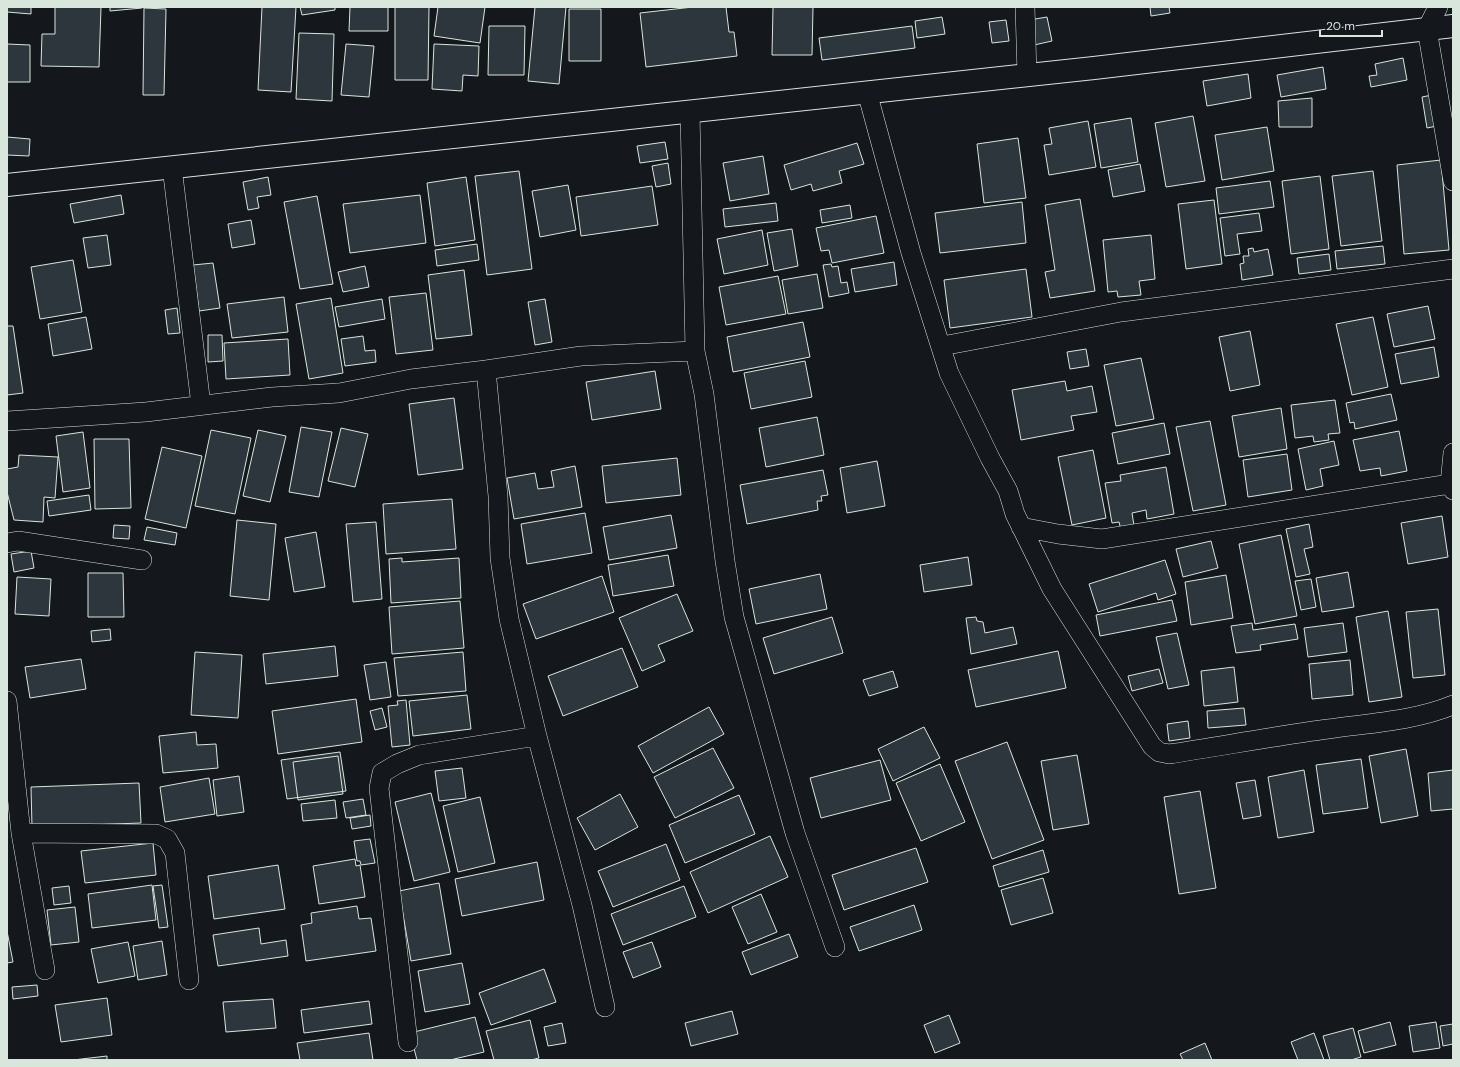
<svg xmlns="http://www.w3.org/2000/svg" width="1460" height="1067" viewBox="0 0 1460 1067" font-family="'DM Sans',sans-serif">
<rect width="100%" height="100%" fill="#14181c"/>
<path fill="#2c363c" stroke="#d8e6dc" d="M7 7H31V14L7 12Z
M55 7H101L99 67 41 66 42 34H55Z
M110 7H142V8L110 11Z
M262 7H296L291 92 258 90Z
M300 7H335V10L302 15Z
M350 7H388V31H349Z
M395 7H429L428 80H395Z
M438 7H485L480 43 434 36Z
M535 7H566L559 84 528 81Z
M693 7H726L729 32H734L737 56 646 67 640 13Z
M773 7H813L812 55H772Z
M1150 7H1169L1170 13 1151 16Z
M144 8 166 9 164 95H143Z
M569 9H601V61H569Z
M942 17 945 34 917 38 915 21Z
M1047 17 1052 41 1034 45 1029 20Z
M1006 20 1009 41 992 43 989 22Z
M489 26H525L524 75H488Z
M912 26 915 48 822 60 819 38Z
M299 33 334 34 332 101 296 99Z
M7 44 30 45V82H7Z
M346 44 374 46 369 97 341 95Z
M434 44 479 46 478 76 463 75 462 91 432 89Z
M1403 58 1407 80 1371 87 1369 76 1377 75 1375 64Z
M1323 67 1326 89 1281 97 1277 75Z
M1248 74 1251 98 1207 106 1203 81Z
M1437 94 1442 125 1427 128 1422 97Z
M1312 98V127H1279L1278 101Z
M1193 116 1205 181 1166 187 1155 123Z
M1131 118 1138 162 1101 168 1094 124Z
M1088 121 1096 167 1049 175 1044 145 1052 144 1049 128Z
M1267 127 1274 171 1222 180 1215 135Z
M7 137 30 139 29 156 7 155Z
M1018 138 1026 198 984 203 977 144Z
M665 142 668 159 640 163 637 146Z
M857 143 864 164 839 171 842 183 813 191 811 184 791 190 784 165Z
M763 156 769 194 730 201 723 163Z
M1441 160 1449 250 1404 254 1397 165Z
M668 163 671 184 656 187 652 166Z
M1140 164 1145 191 1113 197 1108 170Z
M519 171 532 269 487 275 475 176Z
M1373 171 1382 241 1341 246 1332 176Z
M1320 176 1329 249 1291 254 1282 181Z
M268 177 271 195 257 197 259 208 248 210 243 182Z
M466 177 475 240 435 246 427 183Z
M1270 181 1274 207 1219 214 1216 188Z
M568 185 576 230 540 237 532 191Z
M652 186 658 225 581 236 576 197Z
M121 195 124 214 74 223 70 204Z
M420 195 426 243 350 253 343 204Z
M317 196 333 284 300 289 284 202Z
M1080 199 1095 291 1050 298 1045 272 1055 270 1045 205Z
M1214 200 1222 264 1186 269 1178 204Z
M1022 202 1026 243 940 253 935 213Z
M776 203 778 221 725 227 723 209Z
M850 205 852 218 822 223 820 210Z
M1259 213 1262 231 1237 234 1240 254 1225 256 1220 218Z
M876 216 884 253 832 263 829 250 821 251 816 228Z
M251 220 255 244 232 248 228 224Z
M792 229 798 266 774 271 767 233Z
M762 230 768 265 724 274 717 239Z
M107 235 111 265 88 268 83 238Z
M1151 235 1155 279 1139 281 1141 295 1118 297 1117 291 1108 292 1103 240Z
M477 244 479 260 437 266 435 250Z
M1383 246 1385 264 1337 269 1335 251Z
M1253 248 1254 252 1268 249 1273 275 1242 280 1240 264 1244 263 1243 256H1249L1248 249Z
M1329 254 1331 270 1299 274 1297 258Z
M73 260 82 312 40 319 31 267Z
M894 262 897 285 855 292 851 269Z
M213 263 220 308 199 311 193 265Z
M831 264 832 267 838 266 841 283 847 282 849 293 829 297 823 265Z
M365 266 369 287 343 292 338 272Z
M1026 269 1032 317 950 328 944 280Z
M464 270 472 335 436 339 428 275Z
M817 274 823 308 788 314 782 280Z
M778 276 786 314 726 325 719 287Z
M426 293 433 350 396 354 389 297Z
M284 297 288 332 232 338 227 304Z
M331 298 343 373 309 379 296 304Z
M382 299 385 319 339 327 335 307Z
M545 299 552 342 535 345 528 302Z
M1428 306 1435 339 1394 347 1387 314Z
M177 308 180 333 168 334 165 310Z
M86 317 92 349 53 356 48 324Z
M1373 317 1388 387 1352 395 1336 324Z
M803 322 810 357 733 372 727 337Z
M7 326H13L23 393 7 395Z
M1250 331 1260 385 1230 391 1219 337Z
M208 335H222L223 361 208 362Z
M363 336 365 351 375 350 376 362 345 366 341 339Z
M288 339 290 375 226 379 224 343Z
M1434 347 1439 377 1401 384 1395 354Z
M1086 349 1089 366 1070 369 1067 352Z
M1141 358 1154 419 1116 426 1104 365Z
M805 361 812 397 751 409 744 373Z
M655 371 661 409 592 420 586 382Z
M1065 381 1067 391 1092 386 1097 412 1071 416 1074 430 1021 440 1012 390Z
M1391 394 1397 420 1355 429 1354 422 1350 423 1346 403Z
M454 398 463 469 418 475 409 404Z
M1335 400 1340 433 1328 434 1329 440 1314 442 1313 436 1295 438 1291 405Z
M1281 408 1287 449 1239 457 1232 416Z
M817 417 824 455 766 467 759 428Z
M1210 421 1226 505 1193 511 1176 427Z
M1164 423 1170 454 1118 464 1112 433Z
M301 427 332 432 319 497 289 492Z
M341 428 368 434 355 487 328 481Z
M211 430 251 438 235 514 195 506Z
M258 430 286 436 270 502 243 496Z
M1399 431 1407 471 1381 476 1380 468 1360 471 1353 440Z
M83 432 90 488 63 492 56 436Z
M94 439H129L131 508 95 509Z
M1334 441 1339 465 1320 469 1323 486 1306 490 1298 449Z
M162 447 202 456 186 528 145 519Z
M1093 450 1106 518 1072 525 1058 457Z
M1287 454 1292 490 1248 497 1243 460Z
M19 455 58 457 55 498 44 497 43 522 14 520 7 492V469L18 467Z
M677 458 681 495 606 503 602 466Z
M877 461 885 506 847 513 840 468Z
M575 466 582 507 514 519 507 478 535 473 538 489 554 487 551 471Z
M1166 467 1174 514 1147 519 1146 510 1132 513 1135 532 1122 534 1119 522 1112 523 1105 483 1121 481 1120 475Z
M823 470 828 495 821 496 822 501H817L818 510 747 524 740 485Z
M89 495 91 510 49 516 47 501Z
M452 499 456 549 386 554 383 504Z
M585 513 592 553 527 564 521 524Z
M671 515 677 548 609 560 603 527Z
M1442 516 1448 557 1408 564 1401 523Z
M237 520 276 524 269 600 230 596Z
M376 522 382 599 353 602 346 524Z
M1309 524 1313 547 1304 549 1310 574 1296 577 1286 529Z
M114 525 130 526 129 539 113 538Z
M147 527 177 533 175 545 144 540Z
M316 532 325 587 294 592 285 538Z
M1281 535 1297 616 1255 624 1239 544Z
M1211 541 1218 568 1183 577 1176 549Z
M31 551 34 568 14 572 11 554Z
M668 555 674 586 613 596 608 565Z
M968 557 972 585 924 592 920 565Z
M402 558V562L459 558 461 598 391 603 389 559Z
M1165 560 1176 594 1158 600 1156 593 1098 612 1089 584Z
M1348 572 1354 607 1322 612 1316 578Z
M88 573H123L124 617H88Z
M820 574 827 609 756 624 749 589Z
M1226 575 1233 618 1191 625 1185 582Z
M602 576 614 612 536 639 523 604Z
M17 577 51 579 49 616 15 614Z
M1311 579 1316 607 1301 610 1295 581Z
M677 594 693 631 658 645 665 661 642 671 619 618Z
M1172 600 1177 621 1100 636 1096 615Z
M460 601 464 648 392 654 389 607Z
M1438 609 1445 675 1413 678 1406 612Z
M1388 611 1402 697 1369 702 1356 617Z
M832 617 843 653 774 674 763 638Z
M976 617 977 621 983 622 985 633 1013 627 1017 644 971 654 966 618Z
M1252 623 1253 630 1295 624 1298 639 1260 645 1261 650 1236 653 1231 626Z
M1343 623 1347 652 1308 657 1304 628Z
M110 629 111 640 92 642 91 631Z
M1177 633 1189 685 1168 689 1156 637Z
M335 646 338 676 266 684 263 654Z
M622 648 638 687 563 716 548 676Z
M1058 651 1066 688 976 707 968 670Z
M195 652 242 655 238 718 191 715Z
M463 652 466 691 398 696 394 658Z
M81 659 86 689 30 698 25 667Z
M1350 660 1353 695 1312 699 1309 664Z
M386 662 391 697 370 700 364 665Z
M1234 667 1238 702 1204 706 1201 671Z
M1159 669 1163 683 1132 691 1128 676Z
M893 671 898 687 869 696 863 680Z
M467 695 471 729 413 736 409 701Z
M356 699 362 742 278 754 272 711Z
M406 700 410 745 392 747 388 706 398 705 397 701Z
M709 707 724 734 653 773 638 746Z
M382 708 387 727 375 730 370 711Z
M1244 708 1246 725 1208 728 1207 711Z
M1188 721 1190 738 1169 741 1167 724Z
M924 727 940 758 893 781 878 749Z
M196 732 197 745 216 744 218 768 163 773 159 736Z
M1007 742 1044 840 992 859 955 761Z
M713 748 734 788 675 818 654 777Z
M1406 749 1418 816 1381 823 1369 756Z
M340 752 346 791 287 799 281 760Z
M1077 755 1089 824 1053 830 1041 761Z
M338 756 343 794 298 800 293 762Z
M1361 759 1368 808 1323 814 1316 765Z
M880 760 891 800 821 818 810 778Z
M940 764 965 822 921 841 896 783Z
M462 768 466 798 439 801 435 771Z
M1304 770 1314 832 1278 838 1268 777Z
M1453 770V809L1431 811 1428 773Z
M239 776 244 812 217 816 213 780Z
M209 778 215 814 165 822 160 787Z
M1255 780 1261 816 1243 819 1236 783Z
M139 783 141 823 32 827 31 787Z
M1200 791 1216 888 1179 894 1164 797Z
M431 793 450 872 414 881 395 802Z
M620 794 638 827 595 850 577 818Z
M739 795 755 834 685 863 669 825Z
M480 797 495 863 458 872 443 806Z
M363 799 366 815 346 818 343 802Z
M335 800 337 818 303 821 301 804Z
M370 815 371 826 352 829 350 818Z
M770 836 788 877 708 913 690 872Z
M370 839 375 863 361 865 360 861H357L354 841Z
M153 843 156 875 85 883 81 851Z
M666 844 680 880 613 907 598 871Z
M916 848 928 882 844 910 832 875Z
M1043 850 1049 872 999 887 993 866Z
M355 859 356 866 360 865 365 897 319 904 313 866Z
M537 862 544 900 462 916 455 879Z
M278 865 285 909 214 919 208 876Z
M1043 878 1053 913 1011 925 1001 890Z
M439 883 451 954 411 961 399 891Z
M152 885 156 920 92 928 88 894Z
M162 885 168 927 159 928 153 886Z
M69 886 71 903 54 905 52 888Z
M684 886 696 917 623 945 611 914Z
M761 894 777 932 748 944 732 907Z
M914 905 922 930 859 951 850 927Z
M357 906 359 919 371 918 376 951 306 961 301 925 312 923 311 913Z
M75 907 79 942 51 945 47 910Z
M259 928 261 944 286 940 288 956 218 966 213 935Z
M7 931 13 962 7 963Z
M789 934 798 957 751 975 742 952Z
M162 941 167 975 138 980 133 946Z
M128 942 135 976 98 983 91 949Z
M652 942 661 967 633 978 623 952Z
M462 963 470 1004 425 1012 418 971Z
M544 969 556 1002 491 1025 479 993Z
M37 985 38 996 13 999 12 987Z
M107 998 112 1035 61 1042 55 1005Z
M273 999 276 1028 226 1032 223 1002Z
M369 1001 372 1024 304 1033 301 1010Z
M732 1011 738 1034 691 1046 685 1023Z
M949 1015 960 1043 935 1053 924 1025Z
M475 1017 484 1052 450 1060H417L410 1033Z
M530 1020 539 1058 531 1060H494L486 1031Z
M1390 1022 1396 1045 1364 1053 1358 1031Z
M1436 1022 1440 1048 1413 1052 1409 1026Z
M562 1023 566 1043 548 1046 544 1027Z
M1453 1024V1044L1443 1046 1440 1026Z
M1353 1028 1361 1057 1351 1060H1330L1323 1036Z
M369 1033 373 1060H300L297 1043Z
M1314 1033 1324 1060H1298L1291 1042Z
M1205 1043 1212 1060H1183L1180 1054Z
M107 1056V1060H73Z"/>
<g fill="none" stroke-linecap="round" stroke-linejoin="round">
<defs>
<path id="minor" d="M1025 7 1027 75
M1438 7 1427 29 1453 181
M867 92 911 253 949 373 990 458 1008 491 1015 514 1052 589 1152 746 1159 752 1169 754C1222 746 1275 736 1328 729 1370 723 1414 721 1453 705
M690 112 695 351 704 394 725 561 734 617 795 833 835 947
M172 167 201 405
M942 346 1121 312 1453 269
M486 370 498 496 500 558 509 619 537 736 582 905 605 1007
M7 421 146 412 272 397 339 393 411 379 486 370 581 356 695 351
M1453 453 1450 484 1453 490
M1021 527 1058 534 1102 539 1450 484
M7 543 18 541 142 560
M7 701 21 833 45 970
M21 833 156 834 167 839 175 853 189 980
M408 1042 379 788 382 773 397 764 419 755 537 736"/>
<path id="secondary" d="M7 185 1094 68 1453 26"/>
</defs>
<use href="#minor" stroke="#d8e6dc" stroke-width="20"/>
<use href="#secondary" stroke="#d8e6dc" stroke-width="24"/>
<use href="#minor" stroke="#14181c" stroke-width="19"/>
<use href="#secondary" stroke="#14181c" stroke-width="22"/>
</g>
<rect width="1460" height="1067" fill="none" stroke="#d8e6dc" stroke-width="16"/>
<path d="M1320 30v6h62v-6" fill="none" stroke="#d8e6dc" stroke-width="2"/>
<text x="1326" y="30" font-size="12" fill="#d8e6dc" stroke="#14181c" stroke-width="3" paint-order="stroke">20 m</text>
</svg>
